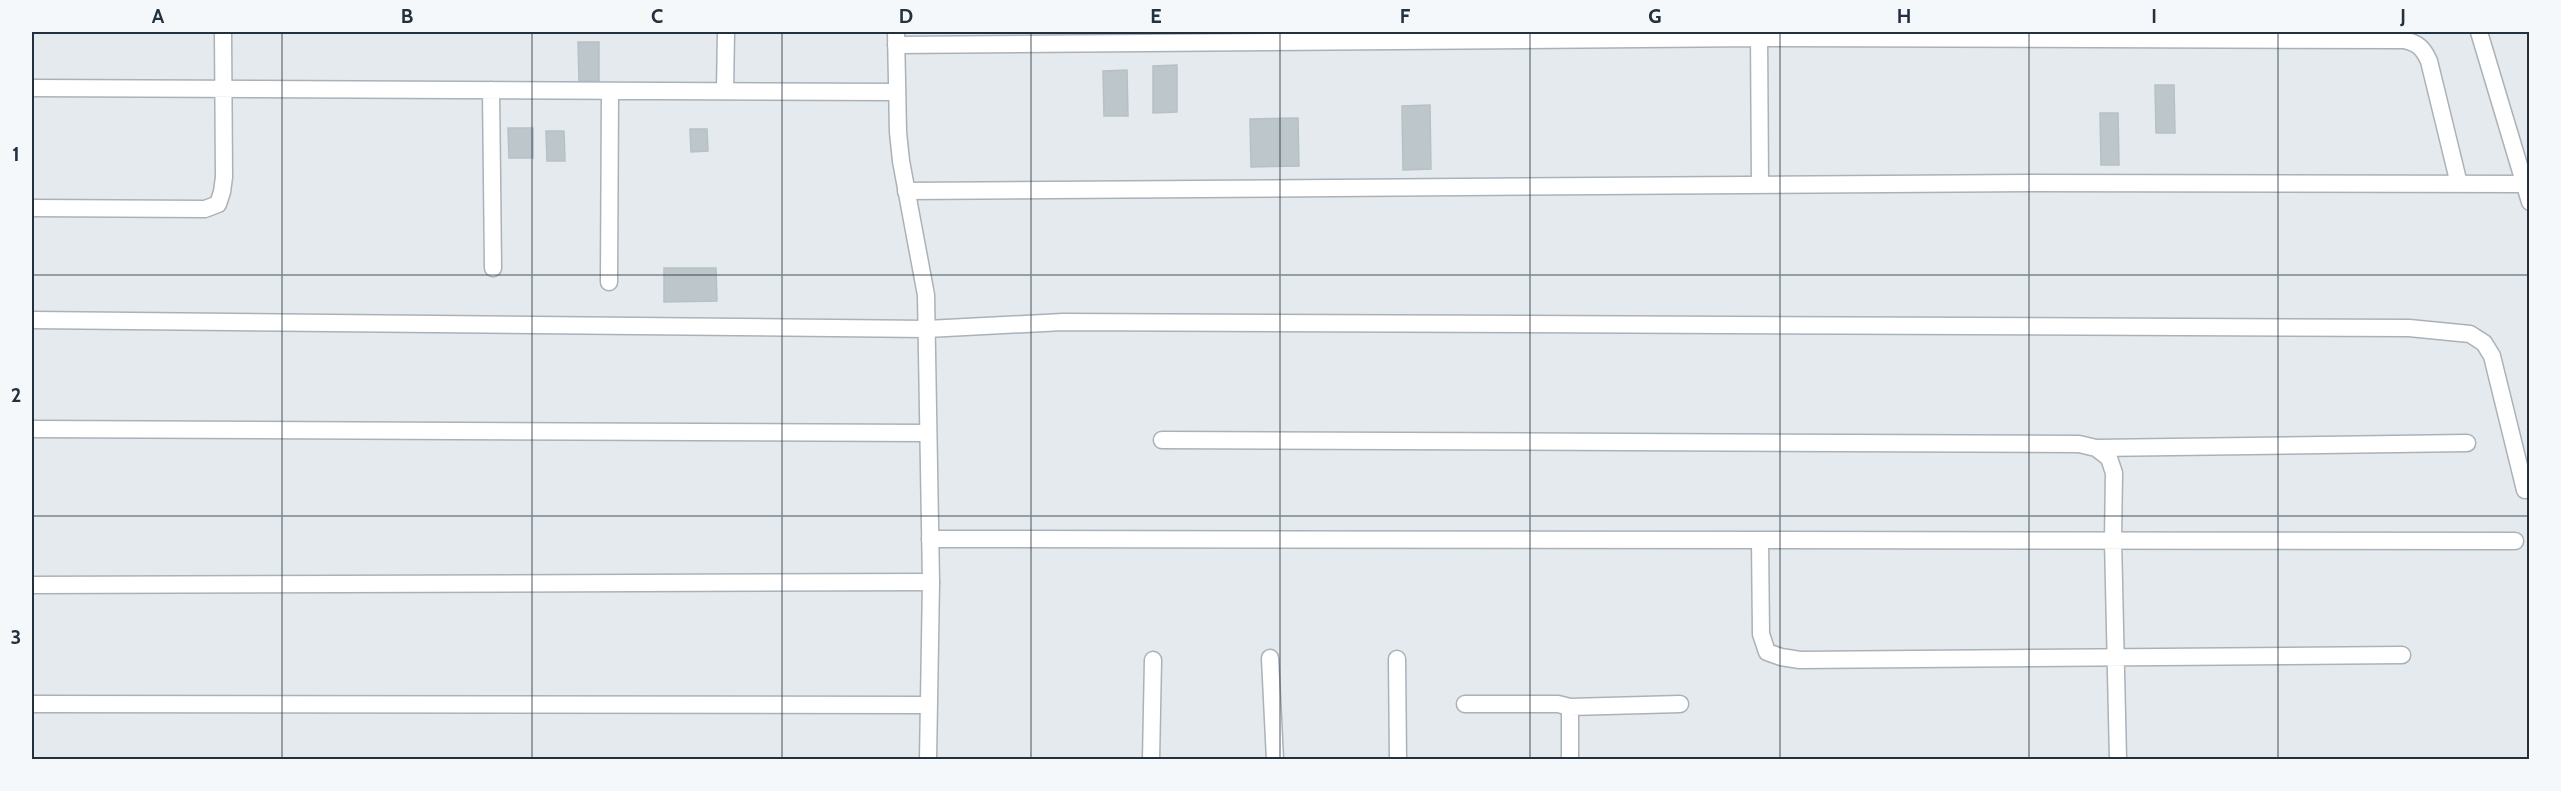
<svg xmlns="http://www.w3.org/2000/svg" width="2561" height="791" viewBox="0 0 2561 791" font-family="Cabin,sans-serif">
<rect width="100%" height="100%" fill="#e4eaed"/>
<path fill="#bcc6cb" stroke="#b6c1c7" stroke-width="1.5" d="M578 42H599V81H579Z
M1177 65V112L1153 113V66Z
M1127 70 1128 116H1104L1103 71Z
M2155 85H2174L2175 133H2156Z
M1430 105 1431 169 1403 170 1402 106Z
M2100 113H2118L2119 165H2101Z
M1298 118 1299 166 1251 167 1250 119Z
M508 128H533V158H509Z
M690 129H707L708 151 691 152Z
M546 131H564L565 161H547Z
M664 268H716L717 301 664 302Z"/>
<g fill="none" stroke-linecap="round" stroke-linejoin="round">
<defs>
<path id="minor" d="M1759 32 1760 185
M2479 32 2530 202
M896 45 1759 38 2404 40C2418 43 2423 48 2429 61L2459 184
M32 88 897 92
M491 90 493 268
M725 91 726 32
M906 191 2029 183 2524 184
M32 208 205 209 218 204 222 192 224 177 223 32
M609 282 610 91
M32 320 927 329 1063 322 2409 328 2470 334 2484 343 2492 356 2525 490
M32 429 927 433
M1162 440 2079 444 2096 448 2109 458 2114 473 2113 540 2118 760
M2096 448 2467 443
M930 539 2515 541
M1760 540 1761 634 1767 652 1781 657 1800 660 2402 655
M32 585 931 582
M1270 658 1275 760
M1397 659 1398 760
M32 704 928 705
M1465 704H1558L1570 707V760
M1570 707 1680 704
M1151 760 1153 660"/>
<path id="tertiary" d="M896 32 898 132 901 161 926 295 931 582 928 760"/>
</defs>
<use href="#minor" stroke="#aab2b9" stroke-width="19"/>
<use href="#tertiary" stroke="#aab2b9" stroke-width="19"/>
<use href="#minor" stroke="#fff" stroke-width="16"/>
<use href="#tertiary" stroke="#fff" stroke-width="16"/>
</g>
<path fill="none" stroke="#23313f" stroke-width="1.5" stroke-opacity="0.55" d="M282 32V760M532 32V760M782 32V760M1031 32V760M1280 32V760M1530 32V760M1780 32V760M2029 32V760M2278 32V760M32 275H2530M32 516H2530"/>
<rect width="2561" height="791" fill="none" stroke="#f5f8fa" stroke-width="66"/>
<rect x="33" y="33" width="2495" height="725" fill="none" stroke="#23313f" stroke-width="2"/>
<g font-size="20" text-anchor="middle" font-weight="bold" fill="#23313f">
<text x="158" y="23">A</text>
<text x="407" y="23">B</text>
<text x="657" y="23">C</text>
<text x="906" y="23">D</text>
<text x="1156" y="23">E</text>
<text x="1405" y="23">F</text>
<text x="1655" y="23">G</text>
<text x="1904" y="23">H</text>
<text x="2154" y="23">I</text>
<text x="2403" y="23">J</text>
<text x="16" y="161">1</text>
<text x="16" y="402">2</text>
<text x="16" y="644">3</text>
</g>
</svg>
